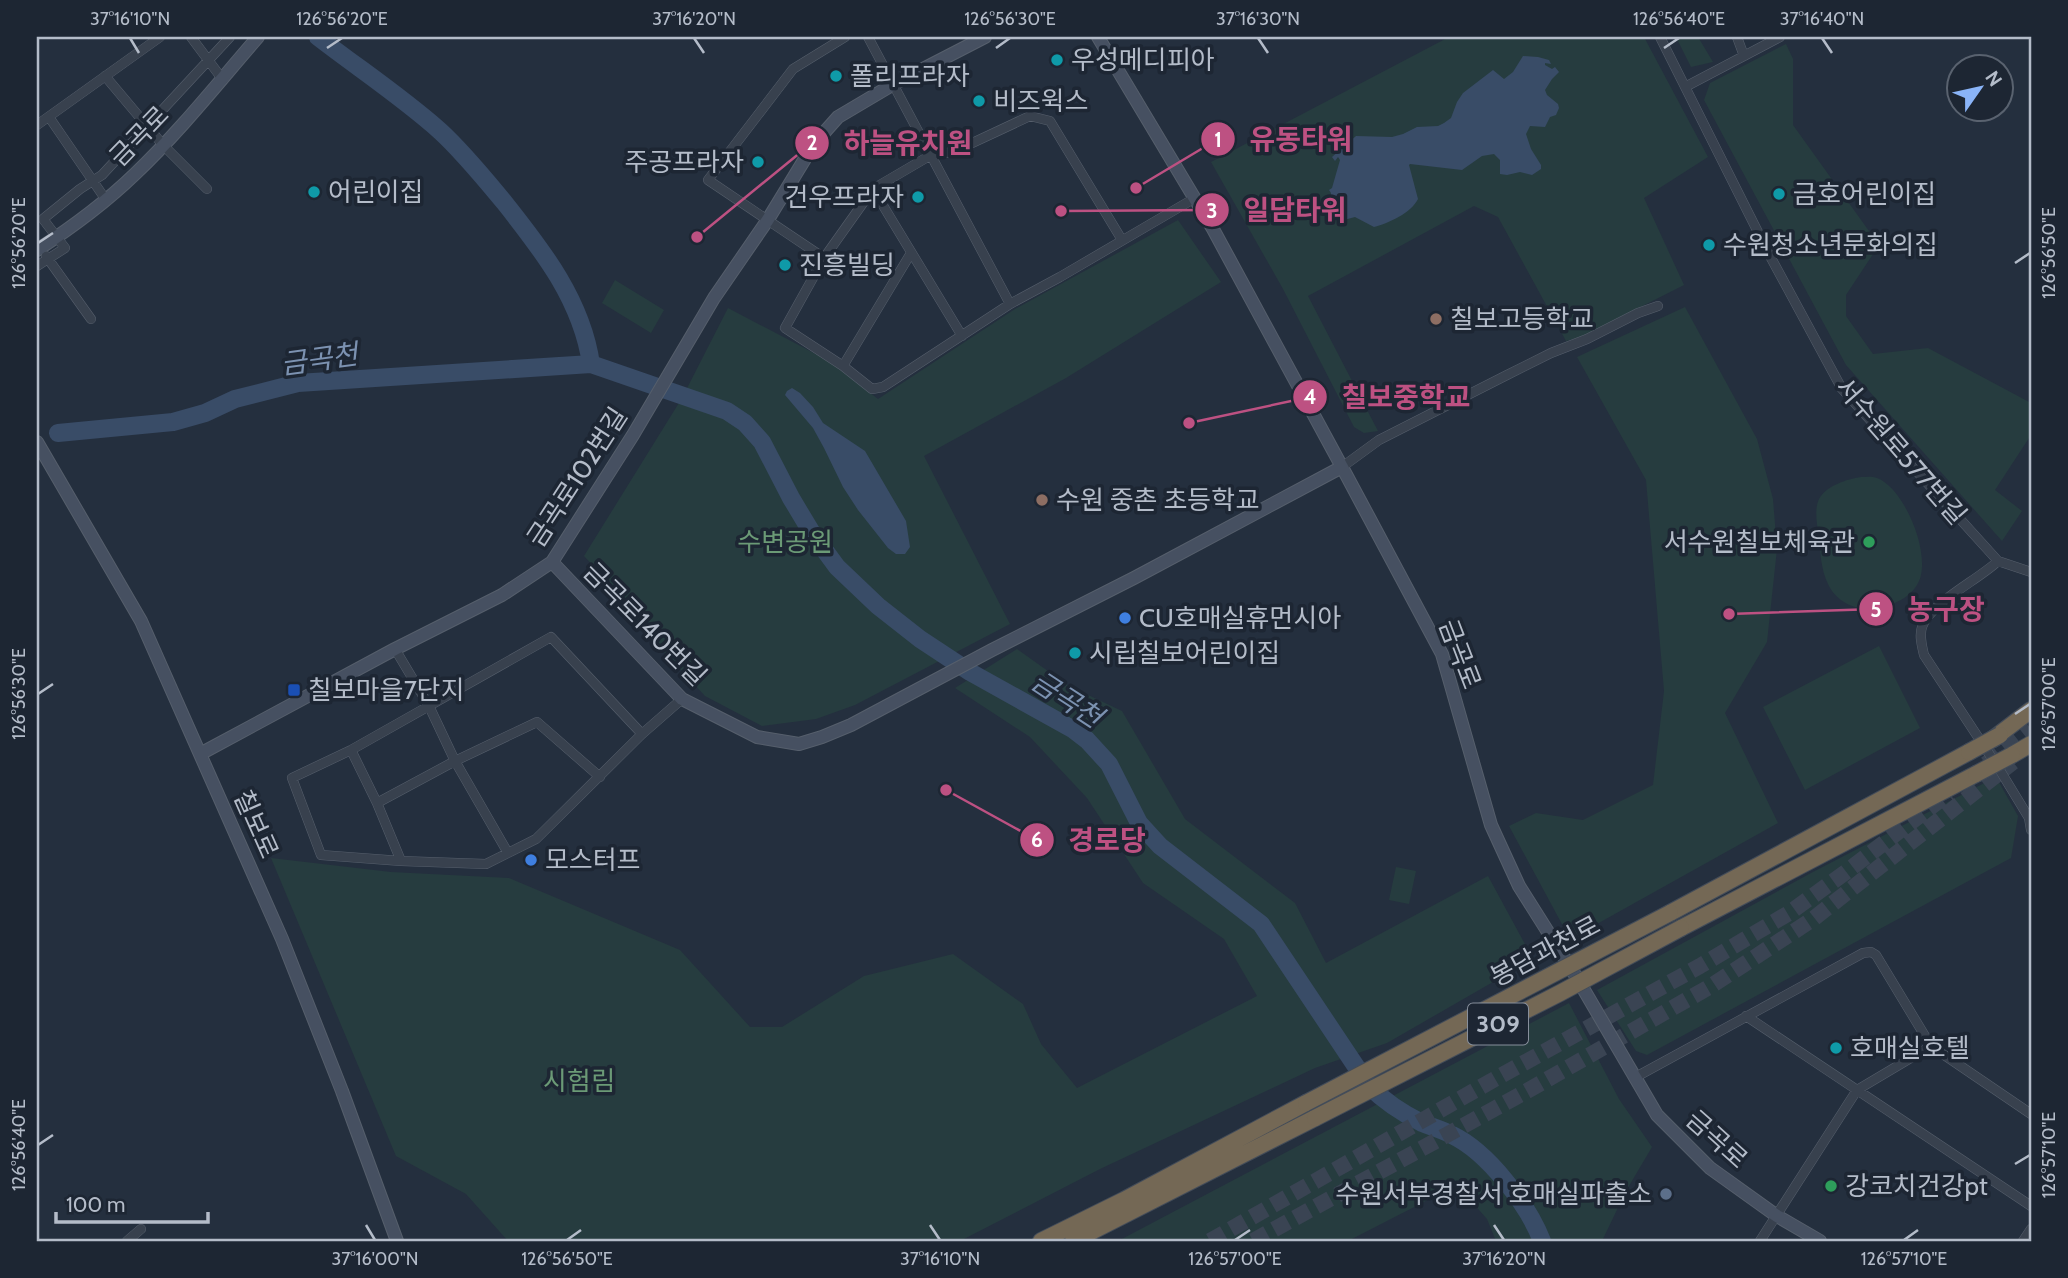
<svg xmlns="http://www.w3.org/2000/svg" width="2068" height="1278" viewBox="0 0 2068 1278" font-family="Cabin,'Noto Sans KR',sans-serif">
<rect width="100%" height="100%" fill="#242f3e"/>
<path fill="#263c3f" d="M1449 37H1644L1708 157 1644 198 1684 285 1579 338 1566 341 1498 217 1474 206 1308 296 1378 431 1364 433 1354 427 1283 289 1211 162Z
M1676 37H1698L1713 62 1691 67Z
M1786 44 1793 59V125L1879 245 1846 295V316L1873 354 1928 348 2031 403V435L1995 490 2022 511 2002 541 1846 365 1704 100 1710 83Z
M1178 220 1221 282 1066 378 924 456 1010 624 855 705 816 719 762 726 705 696 631 617 617 591 584 556 682 398 728 308 829 361 878 399 1015 309Z
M615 280 664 310 651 333 602 303Z
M1685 307 1757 439 1773 499 1777 549 1767 642 1725 713 1778 823 1570 939 1509 826 1536 813 1583 820 1653 785 1664 691 1646 480 1577 357Z
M1861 477C1866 477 1872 476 1877 478 1905 488 1934 559 1917 585 1910 596 1899 602 1887 606 1865 614 1838 606 1828 584 1821 570 1820 551 1819 536 1817 525 1814 510 1819 499 1826 486 1847 479 1861 477Z
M1879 646 1920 728 1805 790 1763 707Z
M1017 649 1069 686 1122 711 1185 819 1295 903 1326 963 1488 876 1533 959 1387 1043 1315 1068 1100 1169 960 1241H508L466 1194 396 1156 271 858 391 872 509 878 680 950 750 1027H782L864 976 953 954 1023 1004 1041 1044 1077 1088 1257 996 1224 939 1143 883 1087 798 1030 737 955 688Z
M1996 777 2018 816 2011 858 1647 1055 1636 1051 1597 990 1811 873Z
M1396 867 1416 871 1409 904 1389 900Z
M1569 1003 1619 1099 1652 1147 1626 1191 1602 1241H1496L1487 1219 1457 1185 1348 1241H1118Z"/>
<path fill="#394c67" d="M1523 56 1538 57 1549 60 1551 64 1545 63V65L1552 69 1555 67 1559 72 1552 79 1545 90 1547 95 1558 104 1559 108 1556 115 1550 117 1545 127 1530 126 1526 134 1531 149 1541 165V169L1532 175 1520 172 1507 175 1500 174V160L1494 154 1482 156 1462 170 1410 164 1409 165 1418 199C1411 213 1389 223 1374 227L1355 217 1340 221 1331 218 1328 206 1331 193 1329 190 1332 188 1340 160 1338 157 1335 161 1332 157 1356 136 1392 137 1403 134 1417 127 1438 126 1444 123 1451 118 1457 102 1463 93 1493 70 1504 79 1513 72Z
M792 388 800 393 813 407 823 423 865 451 906 521 910 547 905 554H896L888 548 858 510 843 487 824 448 813 428 785 395 787 391Z"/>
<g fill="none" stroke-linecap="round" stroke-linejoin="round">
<path stroke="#394c67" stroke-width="18" d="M318 37C358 68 402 97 440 131 463 152 484 178 504 202 543 251 582 301 591 364
M58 433 173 422 205 413 235 399 298 383 591 364 727 411 745 423 762 442 791 498 812 533 837 567 878 606 920 639 970 672 1074 730 1087 740 1109 764 1139 823 1160 846 1261 924 1369 1086C1384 1101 1402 1113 1422 1123 1432 1127 1443 1130 1452 1135 1488 1152 1528 1205 1542 1241"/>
<path stroke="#3a4453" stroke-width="16" stroke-dasharray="16 8" stroke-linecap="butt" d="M1986 764 2031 729
M1210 1241 1502 1075 1700 966 1789 913 1846 872 1949 793
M1253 1241 1527 1091 1711 986 1813 919 2013 762"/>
<defs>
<path id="street" d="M191 37 223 80
M868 37 1010 304
M1660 37 1770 256 1842 389 1998 561 2031 572
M1737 37 1744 56
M105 76 163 145 207 189
M1685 87 1780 37
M49 117 106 200
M37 125 160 37
M873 189 962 336
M1122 240 1050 121 1030 116 953 152 931 155 873 189 824 258 785 328 843 366 872 389 883 387 1010 304 1060 277 1195 198
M46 256 91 319
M824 258 708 180 793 69 845 37
M37 266 65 248 43 219 80 189 102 175 230 37
M843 366 911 253
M1342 467 1379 440 1507 375 1551 353 1587 339 1638 313 1658 306
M1998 561C1978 580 1930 603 1922 627 1919 636 1922 646 1924 655L2001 772 2029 818 2031 830
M642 734 551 637 351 750 292 778 321 855 401 861 486 864 536 839 642 734 682 699
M351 750 377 803 401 861
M377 803 455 761 429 706 395 649
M508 853 455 761 537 722 600 777
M1746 1016 2031 1206
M1634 1078 1863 953 1871 952 1876 955 1931 1046 2031 1114
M127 1241 141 1229
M1760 1241 1857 1090 1931 1046
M2023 1241 2031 1229"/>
<path id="secondary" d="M1098 37 1213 229 1342 467 1442 654 1491 825 1519 886 1577 978 1657 1115 1710 1168 1777 1216 1820 1241
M37 250C71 228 106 202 135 174 180 131 218 83 258 37
M37 442 141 621 282 939 342 1091 397 1241
M552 562 682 699 757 737 799 744 822 737 851 725 992 650 1134 578 1342 467
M200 754 395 649 502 595 552 562 633 435 714 298 767 221 814 144 838 117 892 85 985 37"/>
<path id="highway" d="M1993 739 2031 710
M2012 755 2031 744
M1670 913 1969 752
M1681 928 1976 774
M1041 1241 1124 1200 1306 1103
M1073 1241 1315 1118"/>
</defs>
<use href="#street" stroke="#565f6c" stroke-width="10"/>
<use href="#secondary" stroke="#565f6c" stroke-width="14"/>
<use href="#highway" stroke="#434c59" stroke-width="18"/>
<use href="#street" stroke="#38414e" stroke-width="9"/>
<use href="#secondary" stroke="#465061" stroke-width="12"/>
<use href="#highway" stroke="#746855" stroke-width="16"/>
<defs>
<path id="highway-bridge" d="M1969 752 2000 735
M1976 774 2012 755
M1306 1103 1670 913
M1315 1118 1560 993 1681 928"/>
</defs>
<use href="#highway-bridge" stroke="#434c59" stroke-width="18" stroke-linecap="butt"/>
<use href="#highway-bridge" stroke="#746855" stroke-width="16"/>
</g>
<path fill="none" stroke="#b4bcc9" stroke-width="2.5" d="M130 38 139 53M694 38 704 53M1258 38 1268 53M1822 38 1832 53M327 48 342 38M996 48 1010 38M1664 48 1679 38M38 243 53 233M2015 263 2030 253M38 694 53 684M2015 714 2030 704M38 1145 53 1135M2015 1164 2030 1155M366 1225 375 1240M930 1225 940 1240M1494 1225 1504 1240M567 1240 581 1230M1235 1240 1250 1230M1904 1240 1918 1230"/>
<g fill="#0f9aa8" stroke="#1d2633" stroke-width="2.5">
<circle cx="1057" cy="60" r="7"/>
<circle cx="836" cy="76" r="7"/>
<circle cx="979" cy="101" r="7"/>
<circle cx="758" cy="162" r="7"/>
<circle cx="314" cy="192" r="7"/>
<circle cx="1779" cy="194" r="7"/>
<circle cx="918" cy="197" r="7"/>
<circle cx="1709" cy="245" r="7"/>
<circle cx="785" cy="265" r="7"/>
<circle cx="1075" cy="653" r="7"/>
<circle cx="1836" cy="1048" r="7"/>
</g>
<g fill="#8d6e63" stroke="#1d2633" stroke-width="2.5">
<circle cx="1436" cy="319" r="7"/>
<circle cx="1042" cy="500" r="7"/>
</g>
<g fill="#2e9e5b" stroke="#1d2633" stroke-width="2.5">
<circle cx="1869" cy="542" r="7"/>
<circle cx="1831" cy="1186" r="7"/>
</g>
<g fill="#3f7fe0" stroke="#1d2633" stroke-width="2.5">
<circle cx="1125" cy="618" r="7"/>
<circle cx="531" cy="860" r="7"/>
</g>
<rect fill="#1a4fb4" stroke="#1d2633" stroke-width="2.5" x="287" y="683" width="14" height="14" rx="3.5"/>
<circle fill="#5c6f8a" stroke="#1d2633" stroke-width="2.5" cx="1666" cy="1194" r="7"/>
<g text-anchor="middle" stroke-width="7" stroke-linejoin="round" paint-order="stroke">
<rect fill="#1d2633" stroke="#878f9c" stroke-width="2" x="1468" y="1003.5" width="60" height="41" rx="5"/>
<g font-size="24" font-weight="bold" fill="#b4bcc9">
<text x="1498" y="1032">309</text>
</g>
<g font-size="26" fill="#b4bcc9" stroke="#1d2633" text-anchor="start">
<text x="1071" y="69">우성메디피아</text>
<text x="850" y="85">폴리프라자</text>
<text x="993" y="110">비즈윅스</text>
<text x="744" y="171" text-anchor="end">주공프라자</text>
<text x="328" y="201">어린이집</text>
<text x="1793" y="203">금호어린이집</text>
<text x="904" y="206" text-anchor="end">건우프라자</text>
<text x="1723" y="254">수원청소년문화의집</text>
<text x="799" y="274">진흥빌딩</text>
<text x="1450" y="328">칠보고등학교</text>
<text x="1056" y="509">수원 중촌 초등학교</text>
<text x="1855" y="551" text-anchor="end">서수원칠보체육관</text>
<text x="1139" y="627">CU호매실휴먼시아</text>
<text x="1089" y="662">시립칠보어린이집</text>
<text x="308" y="699">칠보마을7단지</text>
<text x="545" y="869">모스터프</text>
<text x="1850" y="1057">호매실호텔</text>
<text x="1845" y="1195">강코치건강pt</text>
<text x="1652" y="1203" text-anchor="end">수원서부경찰서 호매실파출소</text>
</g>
<g font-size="26" fill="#b4bcc9" stroke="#1d2633">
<text transform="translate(139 136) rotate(-46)" y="9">금곡로</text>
<text transform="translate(1901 451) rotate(49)" y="9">서수원로577번길</text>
<text transform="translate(577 477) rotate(-57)" y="9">금곡로102번길</text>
<text transform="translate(645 624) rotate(45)" y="9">금곡로140번길</text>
<text transform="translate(1460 654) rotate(69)" y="9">금곡로</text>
<text transform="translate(256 824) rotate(66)" y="9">칠보로</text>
<text transform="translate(1545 951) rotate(-28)" y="9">봉담과천로</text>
<text transform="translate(1717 1139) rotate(42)" y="9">금곡로</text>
</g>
<g font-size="26" fill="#6b9a76" stroke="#1d2633">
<text x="785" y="551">수변공원</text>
<text x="579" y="1090">시험림</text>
</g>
<g font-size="28" font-style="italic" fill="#7c92b1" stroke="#1d2633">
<text transform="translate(319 359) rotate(-8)" y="10">금곡천</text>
<text transform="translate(1067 699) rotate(33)" y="10">금곡천</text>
</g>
</g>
<path fill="none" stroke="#bd5182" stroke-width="2.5" d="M1136 188L1218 139M697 237L812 143M1061 211L1212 210M1189 423L1310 397M1729 614L1876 609M946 790L1037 840"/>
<g fill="#bd5182" stroke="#1d2633" stroke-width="2.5">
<circle cx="1136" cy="188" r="7"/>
<circle cx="697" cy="237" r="7"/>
<circle cx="1061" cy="211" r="7"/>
<circle cx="1189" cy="423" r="7"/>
<circle cx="1729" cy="614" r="7"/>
<circle cx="946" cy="790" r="7"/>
<circle cx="1218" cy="139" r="18"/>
<circle cx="812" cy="143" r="18"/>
<circle cx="1212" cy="210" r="18"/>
<circle cx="1310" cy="397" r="18"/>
<circle cx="1876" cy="609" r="18"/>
<circle cx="1037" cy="840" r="18"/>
</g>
<g font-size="21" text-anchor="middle" font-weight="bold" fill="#fff">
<text x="1218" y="147">1</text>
<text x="812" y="150">2</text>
<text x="1212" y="218">3</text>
<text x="1310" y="404">4</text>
<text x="1876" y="617">5</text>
<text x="1037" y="847">6</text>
</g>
<g font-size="28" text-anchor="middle" font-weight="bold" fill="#bd5182" stroke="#1d2633" stroke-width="7" stroke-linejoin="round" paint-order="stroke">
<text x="1301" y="149">유동타워</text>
<text x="908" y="153">하늘유치원</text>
<text x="1295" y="220">일담타워</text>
<text x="1406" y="407">칠보중학교</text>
<text x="1946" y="619">농구장</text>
<text x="1107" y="850">경로당</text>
</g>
<rect width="2068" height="1278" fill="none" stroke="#1d2633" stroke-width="77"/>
<g transform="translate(1980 88) rotate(56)"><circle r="33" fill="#1d2633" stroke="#59626f" stroke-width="2"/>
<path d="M0-5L12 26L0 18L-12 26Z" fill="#8ab4f8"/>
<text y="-10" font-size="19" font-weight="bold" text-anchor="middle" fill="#b4bcc9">N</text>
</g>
<path d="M56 1212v10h152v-10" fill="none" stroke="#b4bcc9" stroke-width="3.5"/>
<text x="66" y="1212" font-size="21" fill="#b4bcc9" stroke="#1d2633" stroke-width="5" paint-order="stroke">100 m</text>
<rect x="38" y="38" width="1992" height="1202" fill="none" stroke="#b4bcc9" stroke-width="2.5"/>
<g font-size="18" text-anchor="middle" fill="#b4bcc9">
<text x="130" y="25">37°16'10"N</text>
<text x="342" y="25">126°56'20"E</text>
<text x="694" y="25">37°16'20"N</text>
<text x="1010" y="25">126°56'30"E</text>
<text x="1258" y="25">37°16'30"N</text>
<text x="1679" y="25">126°56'40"E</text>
<text x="1822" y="25">37°16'40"N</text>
<text transform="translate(19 243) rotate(-90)" y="6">126°56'20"E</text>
<text transform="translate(2049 253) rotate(-90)" y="6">126°56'50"E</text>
<text transform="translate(19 694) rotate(-90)" y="6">126°56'30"E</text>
<text transform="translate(2049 704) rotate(-90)" y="6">126°57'00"E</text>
<text transform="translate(19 1145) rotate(-90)" y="6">126°56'40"E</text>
<text transform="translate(2049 1155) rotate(-90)" y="6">126°57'10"E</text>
<text x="375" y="1265">37°16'00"N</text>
<text x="567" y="1265">126°56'50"E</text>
<text x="940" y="1265">37°16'10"N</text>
<text x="1235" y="1265">126°57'00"E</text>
<text x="1504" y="1265">37°16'20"N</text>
<text x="1904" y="1265">126°57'10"E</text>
</g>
</svg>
